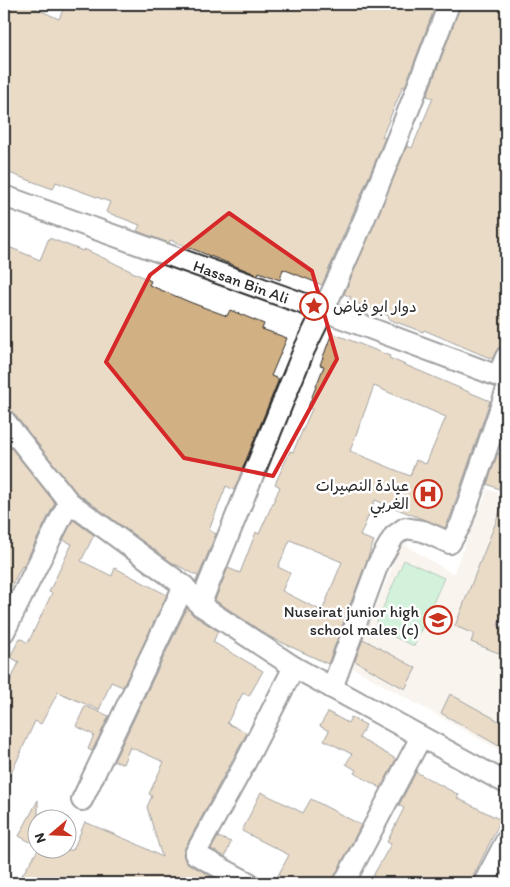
<svg xmlns="http://www.w3.org/2000/svg" width="510" height="887" viewBox="0 0 510 887" font-family="Itim,'Playpen Sans Arabic',sans-serif">
<rect width="100%" height="100%" fill="#fff"/>
<filter id="ink" filterUnits="userSpaceOnUse"><feTurbulence type="fractalNoise" baseFrequency=".02" numOctaves="2"/><feDisplacementMap in="SourceGraphic" scale="10" xChannelSelector="R" yChannelSelector="G"/><feConvolveMatrix kernelMatrix="1 2 1 2 8 2 1 2 1" color-interpolation-filters="sRGB"/></filter>
<g filter="url(#ink)">
<path fill="#f1e7da" d="M488 489 506 497V775L494 769 501 751 351 667 402 543 453 574Z"/>
<path fill="#9ce3b0" stroke="#64876e" d="M404 560 444 578 414 646 374 628Z"/>
<path fill="#d1b084" stroke="#2b2b2b" fill-rule="evenodd" d="M4 4H26L59 19 65 5 80 11 83 4H436L405 87 403 86 382 137 385 138 370 174 322 285 283 269 280 280 259 272 258 275 170 240 169 243 137 231 140 225 106 212 110 202 56 182 53 189 4 171Z
M461 4H506V345L498 348 492 359 424 330 423 332 388 319 389 316 349 300 351 297 344 294 407 146 412 148 433 98 427 96Z
M49 238 83 251 84 249 112 262 151 281 149 285 192 303 227 316 230 310 264 324 262 329 287 338 271 376 279 379 234 490 226 486 209 530 216 534 196 582 198 576 171 562 77 493 13 413 9 409 4 408V245L40 260Z
M332 333 390 356 389 358 490 401 451 515 445 528 375 500 360 536 374 541 328 664 268 636 215 600 228 568 240 573 256 532 259 534 280 487 275 484 290 451 293 452 312 409 308 407 324 366 320 365ZM374 386 446 417 426 464 416 460 410 476 350 451ZM290 540 342 562 322 611 282 591 290 573 278 567Z
M4 439 55 503 23 567 22 566 4 600Z
M498 453 506 457V492L487 484Z
M505 499 506 603 498 625 506 628V656L471 642 474 634 455 626Z
M73 520 94 535 81 561 112 576 115 568 167 595 123 687 111 682 99 710 58 692 41 724 35 721 4 789V695L19 662 10 657 20 638 28 643 52 593 49 592 72 544 63 540Z
M187 608 193 615 218 631 213 642 263 671 249 696 243 693 227 723 247 733 185 848 183 854 185 860 189 864 215 878 213 883H17L38 850H73L85 822 137 844 162 857 147 807 152 796 149 794 164 762 130 747 123 764 114 761Z
M363 639 416 668 405 689 355 661Z
M450 694 506 725V750L441 713Z
M85 706 109 716 92 751 88 749 94 735 76 726Z
M328 712 348 723 351 717 366 725 359 738 396 759 381 788 354 773 356 770 346 764 352 754 324 740 329 731 320 726Z
M416 772 459 795 457 798 501 820 470 883H369L391 844 387 842 404 808 399 805Z
M261 792 303 813 311 799 361 825 331 883H274L289 855 242 831Z
M38 800V846L19 836Z
M218 837 231 842 225 857 211 849Z"/>
<g fill="none" stroke-linecap="round" stroke-linejoin="round">
<defs>
<g id="minor">
<path id="s1" d="M4 196 324 311 506 379"/>
<path d="M498 376 506 357"/>
<path d="M4 420 69 502 184 586 200 605 294 667 506 783"/>
<path d="M200 605 304 350C360 238 405 121 449 4"/>
<path d="M4 632 69 502"/>
<path d="M332 688 378 564 394 536 405 528 423 531 450 543 461 524 506 392"/>
<path d="M82 800 184 586"/>
<path d="M249 883 195 854 244 765 294 667"/>
<path d="M344 883 421 737"/>
<path d="M484 883 506 841"/>
</g>
</defs>
<use href="#minor" stroke="#2b2b2b" stroke-width="24"/>
<use href="#minor" stroke="#fff" stroke-width="20"/>
</g>
</g>
<path d="M0 0H510V887H0ZM229 213 312 271 337 359 273 476 184 458 106 362 150 275Z" fill="#fff" fill-opacity=".55" fill-rule="evenodd"/>
<path fill="none" stroke="#d62828" stroke-width="4" stroke-linejoin="round" d="M229 213 312 271 337 359 273 476 184 458 106 362 150 275Z"/>
<defs>
<symbol id="sight-ring" viewBox="-11 -11 22 22"><circle r="9.5" fill="#fff" stroke="#c8321e" stroke-width="1.5"/><path d="M0-6L1.8-2.2L6-1.7L2.9 1.2L3.7 5.4L0 3.3L-3.7 5.4L-2.9 1.2L-6-1.7L-1.8-2.2Z" fill="#c8321e"/></symbol>
<symbol id="hospital-ring" viewBox="-11 -11 22 22"><circle r="9.5" fill="#fff" stroke="#c8321e" stroke-width="1.5"/><path d="M-5-5h3v3.5h4V-5h3V5h-3V1.5h-4V5h-3Z" fill="#c8321e"/></symbol>
<symbol id="school-ring" viewBox="-11 -11 22 22"><circle r="9.5" fill="#fff" stroke="#c8321e" stroke-width="1.5"/><path d="M0-5L7-2L0 1L-7-2ZM-4 1L0 2.5L4 1V4Q0 6-4 4Z" fill="#c8321e"/></symbol>
</defs>
<g fill-rule="evenodd">
<use href="#sight-ring" x="298" y="290" width="32" height="32"/>
<use href="#hospital-ring" x="412" y="478" width="32" height="32"/>
<use href="#school-ring" x="422" y="604" width="32" height="32"/>
</g>
<g text-anchor="middle" stroke-width="5" stroke-linejoin="round" paint-order="stroke">
<g font-size="16" fill="#2b2b2b" stroke="#fff">
<text dy="6" stroke="none"><textPath href="#s1" startOffset="252">Hassan Bin Ali</textPath></text>
</g>
<g font-size="16" fill="#2b2b2b" stroke="#fff" text-anchor="end">
<text x="333" y="312" text-anchor="start">دوار ابو فياض</text>
<text x="409" y="491">عيادة النصيرات<tspan x="409" dy="18">الغربي</tspan></text>
<text x="419" y="617">Nuseirat junior high<tspan x="419" dy="18">school males (c)</tspan></text>
</g>
</g>
<rect width="510" height="887" fill="none" stroke="#fff" stroke-width="20"/>
<rect x="10" y="10" width="490" height="867" fill="none" stroke="#2b2b2b" stroke-width="2" filter="url(#ink)"/>
<g transform="translate(52 834) rotate(251)"><circle r="24" fill="#ffffff" stroke="#aaaaaa"/>
<path d="M0-4L9 19L0 12L-9 19Z" fill="#c8321e"/>
<text y="-8" font-size="14" font-weight="bold" text-anchor="middle" fill="#2b2b2b">N</text>
</g>
</svg>
